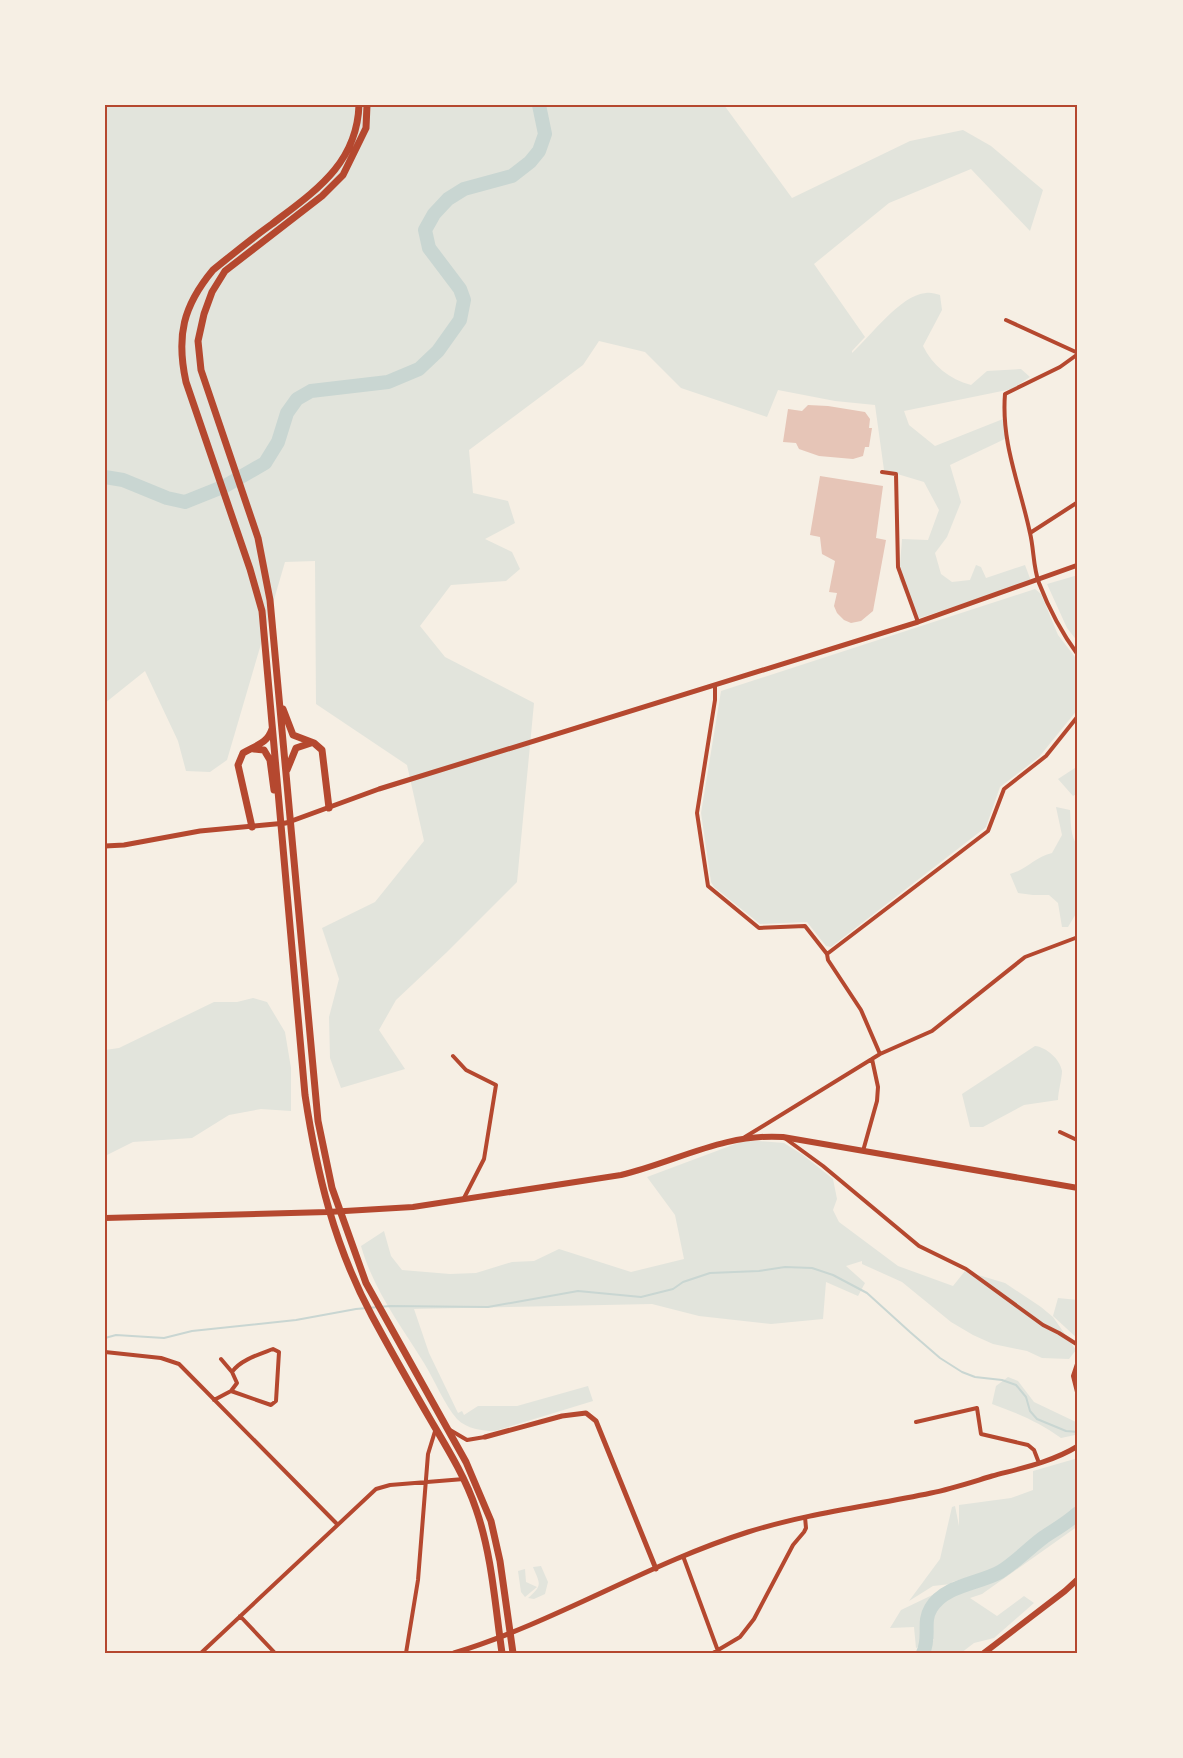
<svg xmlns="http://www.w3.org/2000/svg" width="1183" height="1758" viewBox="0 0 1183 1758" font-family="'Noto Serif',serif">
<rect width="100%" height="100%" fill="#f6efe4"/>
<path fill="#e2e4dc" d="M105 105H724L792 198 910 141 963 130 991 146 1043 190 1030 231 971 169 889 203 814 264 865 337 852 351V353C871 336 900 295 926 293 930 292 936 294 940 295L942 310 923 346C933 366 949 379 971 385L987 371 1021 369 1030 377 1012 389 904 411 909 425 935 446 1003 419 1007 438 950 465 961 502 947 537 935 553 941 574 952 582 970 580 976 565 981 567 986 578 1025 565 1031 581 917 619 899 579 902 539 928 540 939 510 924 482 884 470 875 405 835 401 778 390 767 417 681 388 645 352 599 341 583 365 469 450 473 493 508 501 515 523 485 539 512 552 520 569 506 581 451 585 420 626 445 657 534 703 517 882 447 952 396 1000 379 1030 405 1069 341 1088 330 1058 329 1017 339 979 322 928 375 902 424 841 407 765 316 704 315 561 285 562 227 760 210 772 186 771 178 741 145 671 105 703Z
M1078 575V642L1067 628 1047 584Z
M1035 589 1041 594 1058 635 1078 661V709L1039 757 1000 787 986 827 831 947 826 946 807 922 760 924 714 887 711 882 701 813 721 691Z
M1078 766V793L1073 796 1058 779Z
M1056 807 1070 810C1071 822 1070 837 1078 846L1077 912 1068 927H1062L1058 903 1049 895H1033L1018 893 1010 874C1028 869 1033 858 1052 853L1062 835Z
M253 998 267 1002 285 1032 291 1068V1111L261 1109 229 1115 192 1138 133 1142 105 1156V1050L119 1048 214 1002H237Z
M1035 1046C1046 1047 1060 1059 1062 1071 1062 1078 1058 1092 1058 1100L1024 1105 983 1127H970L962 1094Z
M746 1140 784 1143 803 1155 833 1179 837 1199 833 1210 839 1222 898 1266 953 1286 965 1271 1005 1283 1041 1307 1053 1317 1076 1350 1069 1359 1042 1358 1027 1351 993 1344 973 1335 951 1322 902 1282 862 1264V1261L846 1266 865 1283 858 1296 826 1282 823 1319 771 1324 699 1316 652 1304 414 1309 429 1353 458 1413 462 1411 464 1415 478 1406H517L588 1386 593 1401 495 1431C482 1431 467 1429 457 1419 445 1406 434 1379 424 1363 400 1324 374 1291 361 1246L384 1231 391 1256 402 1270 450 1274 476 1273 512 1262 534 1261 559 1249 631 1272 684 1259 675 1215 647 1177Z
M1058 1298 1078 1300V1339L1053 1316Z
M1008 1377 1018 1381 1034 1402 1078 1423 1075 1435 1061 1438C1039 1422 1017 1413 992 1404L996 1386Z
M1078 1458V1509L1049 1530 1078 1510V1526L982 1594 970 1598 997 1616 1024 1596 1034 1603 994 1638 974 1643 961 1653H928L934 1639 916 1648 914 1627 890 1628 901 1610 972 1576 952 1582 951 1584 933 1586 909 1601 940 1559 952 1507 955 1506 959 1526V1505L1011 1498 1033 1490V1471Z
M541 1566 548 1582 545 1594 534 1599 528 1598C543 1585 540 1584 533 1567Z
M525 1569 526 1582 537 1587 525 1597 521 1592 518 1571Z"/>
<g fill="none" stroke-linecap="round" stroke-linejoin="round">
<path stroke="#c9d6d2" stroke-width="2" d="M105 1338 116 1335 164 1338 192 1331 296 1320 356 1309 390 1306 488 1307 578 1291 641 1297 673 1289 683 1282 710 1273 759 1271 785 1267 812 1268 833 1275 867 1293 910 1332 940 1358 962 1372 975 1377 1002 1380 1016 1385 1026 1397 1030 1411 1037 1419 1066 1431 1078 1432"/>
<path stroke="#c9d6d2" stroke-width="14" d="M105 477 123 480 167 498 185 502 225 486 265 463 278 442 287 413 297 399 311 391 388 382 419 369 438 351 460 320 464 300 460 289 429 248 425 230 434 214 448 199 464 189 512 176 530 162 539 151 545 134 539 105
M923 1653C931 1636 922 1623 931 1608 945 1585 978 1584 1000 1572 1016 1562 1029 1548 1044 1537 1056 1529 1067 1523 1078 1513"/>
</g>
<path fill="#e6c5b7" d="M808 405 828 406 865 412 870 419 869 428H872L869 447H865L863 456 853 459 819 456 799 449 796 443 783 442 788 409 802 411Z
M820 476 883 486 876 538 886 540 873 611 861 621 851 623 844 620 837 613 834 606 837 593 829 592 835 561 822 554 820 537 810 535Z"/>
<g fill="none" stroke-linecap="round" stroke-linejoin="round">
<path stroke="#b5482f" stroke-width="4" d="M1006 320 1078 353
M1078 354 1060 367 1005 394C1001 444 1020 485 1030 533 1034 549 1033 567 1039 583 1049 609 1061 632 1078 655
M882 472 896 474 898 567 918 622
M1030 533 1078 502
M715 686V700L697 813 708 886 759 928 805 926 827 954 828 960 861 1010 880 1054
M827 954 988 831 1004 789 1046 756 1078 716
M453 1056 466 1070 496 1085 484 1159 463 1200
M1060 1132 1077 1140 1078 1166
M745 1137 880 1054 932 1031 1025 957 1078 937
M786 1139 823 1166 919 1246 966 1269 1043 1325 1059 1333 1078 1345
M863 1151 877 1101 878 1087 872 1059
M105 1352 161 1358 179 1364 337 1524
M221 1359 232 1372
M1078 1361 1073 1376 1078 1396
M214 1400 231 1391 237 1383 232 1372C240 1360 260 1354 273 1349L279 1352 276 1401 271 1405 231 1391
M916 1422 977 1408 981 1434 1028 1445 1034 1450 1039 1463
M450 1430 467 1440 485 1437
M683 1556 718 1651
M240 1616 275 1653
M201 1653 376 1489 390 1485 464 1479
M406 1653 418 1580 428 1454 436 1428
M713 1653 740 1637 754 1619 793 1545 804 1532 806 1528 805 1517"/>
<path stroke="#b5482f" stroke-width="5" d="M105 846 124 845 200 831 286 823 379 789 918 622 1078 565
M485 1437 562 1416 586 1413 596 1421 656 1569
M454 1653C556 1622 647 1564 748 1532 808 1513 870 1506 931 1493 951 1489 972 1482 992 1476 1022 1468 1052 1462 1078 1446"/>
<path stroke="#b5482f" stroke-width="6" d="M105 1218 328 1212 413 1207 621 1175C678 1161 724 1133 783 1137L1078 1188
M984 1653 1065 1591 1078 1579"/>
<path stroke="#b5482f" stroke-width="7" d="M359 105C357 164 315 191 272 224 252 238 233 254 213 270 183 306 176 336 186 382L250 569 262 611 305 1095C317 1174 334 1245 372 1316 392 1353 412 1388 433 1424 449 1451 466 1479 476 1509 492 1555 495 1605 502 1653
M367 105 366 128 343 175 322 196 225 271 212 292 204 314 198 341 201 370 258 538 270 600 318 1121 332 1188 366 1283 466 1462 491 1521 500 1561 513 1653
M283 709 293 735 314 743 322 750 329 808
M254 749 264 750 270 760 274 790
M287 770 296 748 311 743
M252 827 238 765 243 753C256 745 267 744 272 729"/>
</g>
<rect width="1183" height="1758" fill="none" stroke="#f6efe4" stroke-width="213"/>
<rect x="106" y="106" width="970" height="1546" fill="none" stroke="#b5482f" stroke-width="2"/>
</svg>
